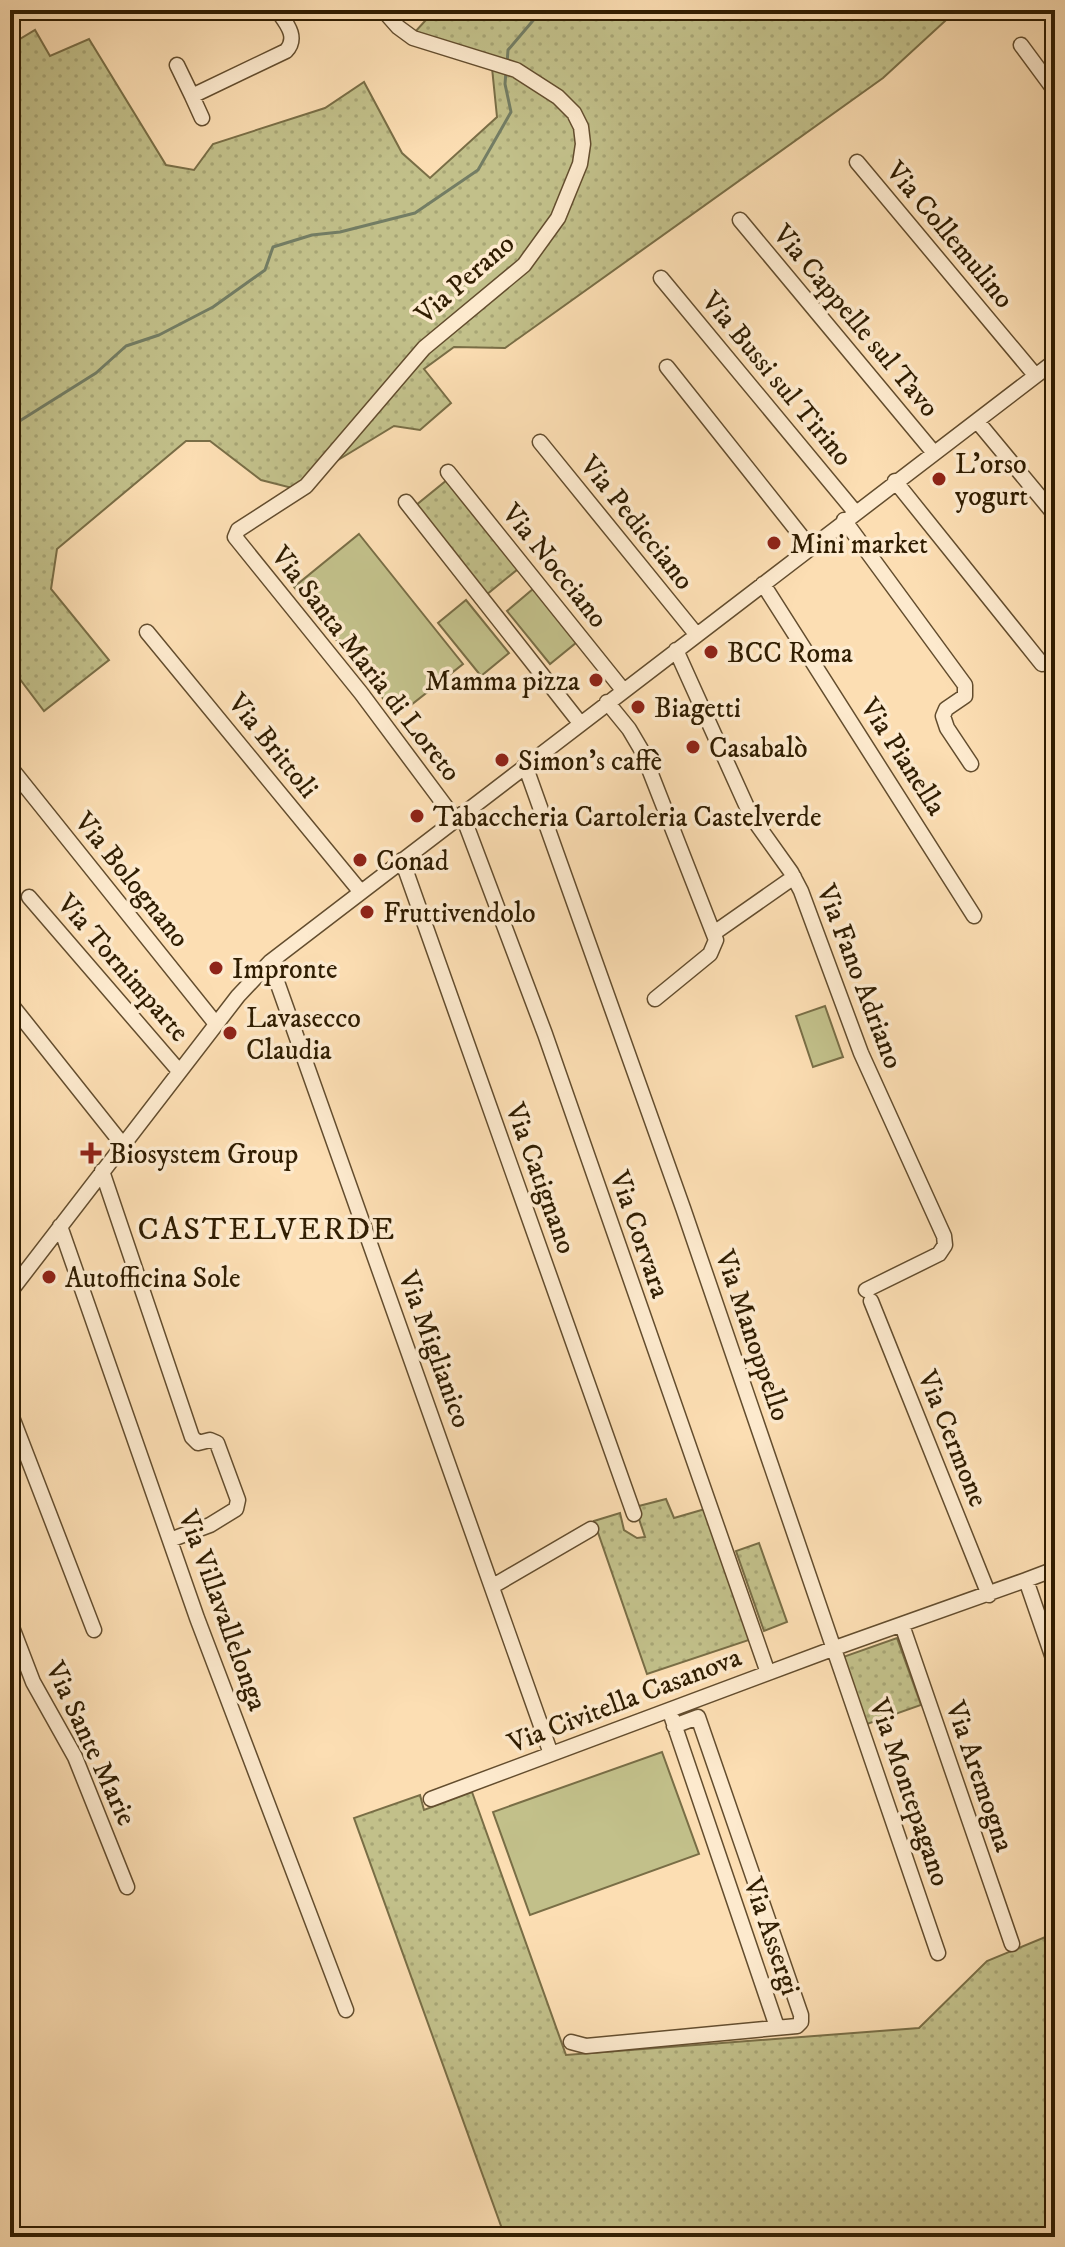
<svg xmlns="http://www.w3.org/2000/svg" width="1065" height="2247" viewBox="0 0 1065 2247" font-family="'IM FELL DW Pica',serif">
<defs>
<pattern id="grass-dots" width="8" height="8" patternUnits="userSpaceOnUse" patternTransform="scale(2)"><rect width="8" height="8" fill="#c2c08a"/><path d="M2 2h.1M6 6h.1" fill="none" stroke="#a7a575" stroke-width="1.8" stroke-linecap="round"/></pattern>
</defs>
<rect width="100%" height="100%" fill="#fcdeb3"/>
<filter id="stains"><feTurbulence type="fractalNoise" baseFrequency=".0025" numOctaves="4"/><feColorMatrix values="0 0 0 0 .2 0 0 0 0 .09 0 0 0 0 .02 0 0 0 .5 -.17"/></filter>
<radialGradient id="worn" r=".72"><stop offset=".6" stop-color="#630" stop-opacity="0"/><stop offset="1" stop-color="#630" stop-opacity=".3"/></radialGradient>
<path fill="url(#grass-dots)" stroke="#796e46" stroke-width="2" d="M435 10H957L883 78 505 348 454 347 424 369 451 403 420 430 394 426 292 488 261 480 210 441H186L57 549 51 589 109 660 44 711 10 666V45L35 30 50 56 89 39 166 165 194 170 213 144 325 108 364 82 402 153 430 178 497 117 491 58 414 33Z
M447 480 518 569 486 595 415 506Z
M666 1499 674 1518 705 1509 752 1639 647 1674 594 1521 620 1513 624 1530 637 1538 645 1537 635 1507Z
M759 1543 787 1622 764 1631 736 1551Z
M897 1638 921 1705 867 1724 843 1657Z
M472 1792 566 2055 919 2028 987 1961 1055 1933V2237H505L354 1818 420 1795 424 1810Z"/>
<path fill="#c2c08a" stroke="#796e46" stroke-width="2" d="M359 534 463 664 397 716 294 587Z
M533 589 577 642 550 664 507 611Z
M466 600 509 653 481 676 438 623Z
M825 1006 843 1057 813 1067 796 1016Z
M662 1752 699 1854 530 1915 493 1812Z"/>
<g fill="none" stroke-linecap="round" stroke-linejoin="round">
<path stroke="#737d64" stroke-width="3" d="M507 64 508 50 542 10
M10 427 96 373 126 346 159 335 213 307 265 270 273 247 312 235 340 232 415 213 478 170 511 112 505 84 506 71"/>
<defs>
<path id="minor" d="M383 10 398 27 413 38 516 70 558 97 574 113 581 127 583 144 580 164 558 218 524 265 424 348 306 486 238 530 235 537 361 693 455 819
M1021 45 1055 91
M177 65 192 96 286 51C299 37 286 23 277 10
M192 96 202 118
M857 162 1035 375
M740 220 934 453
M661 278 855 512
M667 367 810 547
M977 421 1055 515
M540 442 696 634
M448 472 623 690
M895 481 1042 664
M406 502 580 723
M844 520 965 685V696L946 709 943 716 947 728 971 764
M763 584 974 916
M147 632 360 891
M676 650 751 816 791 872 801 891 861 1053 944 1236 945 1245 939 1254 866 1290
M607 702 629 729 642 751 716 940 710 954 655 999
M525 765 683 1208 938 1953
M10 767 216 1024
M462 814 545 1034 768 1673
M402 860 634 1514
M29 897 179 1071
M714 933 794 877
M270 962 551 1754
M10 1003 123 1145
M102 1171 192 1437 198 1443 210 1440 217 1443 238 1500 236 1509 210 1525 170 1540
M60 1226 197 1618 346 2010
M10 1292 238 996 270 962 1055 361
M871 1301 989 1595
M10 1412 94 1630
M1026 1580 1055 1569
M493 1586 591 1529
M10 1622 33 1682 75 1757 127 1887
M902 1625 1012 1944
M672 1718 777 2027
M431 1799 835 1648 1026 1580 1055 1664
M571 2042 586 2046 797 2026 801 2022V2015L698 1717 674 1726"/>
</defs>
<use href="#minor" stroke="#634d2e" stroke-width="17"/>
<use href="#minor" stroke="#fdeace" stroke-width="14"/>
</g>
<g fill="#8f2418" stroke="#fdeace" stroke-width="3">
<circle cx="939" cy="479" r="8"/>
<circle cx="774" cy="543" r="8"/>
<circle cx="711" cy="652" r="8"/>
<circle cx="596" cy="680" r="8"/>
<circle cx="638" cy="707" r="8"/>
<circle cx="693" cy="747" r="8"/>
<circle cx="502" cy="760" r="8"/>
<circle cx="417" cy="816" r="8"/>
<circle cx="360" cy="860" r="8"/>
<circle cx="367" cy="912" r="8"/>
<circle cx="216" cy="968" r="8"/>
<circle cx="230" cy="1033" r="8"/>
<path d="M87 1141h8v8h8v8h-8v8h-8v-8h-8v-8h8z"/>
<circle cx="49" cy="1277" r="8"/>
</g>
<g text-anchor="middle" stroke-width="7" stroke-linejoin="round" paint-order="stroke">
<g font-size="28" fill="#301d01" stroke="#fdeace">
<text transform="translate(951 234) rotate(50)" y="10">Via Collemulino</text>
<text transform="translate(464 278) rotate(-41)" y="10">Via Perano</text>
<text transform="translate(857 320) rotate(50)" y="10">Via Cappelle sul Tavo</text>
<text transform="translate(778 378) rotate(50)" y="10">Via Bussi sul Tirino</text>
<text transform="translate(638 522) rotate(51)" y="10">Via Pedicciano</text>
<text transform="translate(556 565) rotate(51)" y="10">Via Nocciano</text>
<text transform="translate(367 663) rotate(52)" y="10">Via Santa Maria di Loreto</text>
<text transform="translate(274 745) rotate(51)" y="10">Via Brittoli</text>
<text transform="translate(904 756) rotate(57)" y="10">Via Pianella</text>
<text transform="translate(133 879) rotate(51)" y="10">Via Bolognano</text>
<text transform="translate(124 967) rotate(49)" y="10">Via Tornimparte</text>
<text transform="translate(861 976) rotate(69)" y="10">Via Fano Adriano</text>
<text transform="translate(542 1178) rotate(70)" y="10">Via Catignano</text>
<text transform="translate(641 1234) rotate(71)" y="10">Via Corvara</text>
<text transform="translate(754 1335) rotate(71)" y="10">Via Manoppello</text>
<text transform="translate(436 1349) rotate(70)" y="10">Via Miglianico</text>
<text transform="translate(954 1438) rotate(68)" y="10">Via Cermone</text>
<text transform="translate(224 1610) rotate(70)" y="10">Via Villavallelonga</text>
<text transform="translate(624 1699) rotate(-21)" y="10">Via Civitella Casanova</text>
<text transform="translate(92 1743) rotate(65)" y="10">Via Sante Marie</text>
<text transform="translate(981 1776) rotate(71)" y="10">Via Aremogna</text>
<text transform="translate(911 1792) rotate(71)" y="10">Via Montepagano</text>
<text transform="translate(773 1936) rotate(71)" y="10">Via Assergi</text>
</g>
<g font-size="28" fill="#301d01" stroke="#fdeace" text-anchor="start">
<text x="955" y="473">L'orso<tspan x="955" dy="32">yogurt</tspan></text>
<text x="790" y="553">Mini market</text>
<text x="727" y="662">BCC Roma</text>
<text x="580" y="690" text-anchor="end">Mamma pizza</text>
<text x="654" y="717">Biagetti</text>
<text x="709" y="757">Casabalò</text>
<text x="518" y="770">Simon's caffè</text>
<text x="433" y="826">Tabaccheria Cartoleria Castelverde</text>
<text x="376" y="870">Conad</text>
<text x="383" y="922">Fruttivendolo</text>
<text x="232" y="978">Impronte</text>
<text x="246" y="1027">Lavasecco<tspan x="246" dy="32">Claudia</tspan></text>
<text x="109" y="1163">Biosystem Group</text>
<text x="65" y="1287">Autofficina Sole</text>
</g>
<g font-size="32" letter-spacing="2" fill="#301d01" stroke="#fdeace">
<text x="267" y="1239">CASTELVERDE</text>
</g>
</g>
<rect width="1065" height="2247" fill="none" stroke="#fcdeb3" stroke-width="40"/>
<rect x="12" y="12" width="1041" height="2223" fill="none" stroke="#301d01" stroke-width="4"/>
<rect x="20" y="20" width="1025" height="2207" fill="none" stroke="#301d01" stroke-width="2"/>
<rect width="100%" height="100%" filter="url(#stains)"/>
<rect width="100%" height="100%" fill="url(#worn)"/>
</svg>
